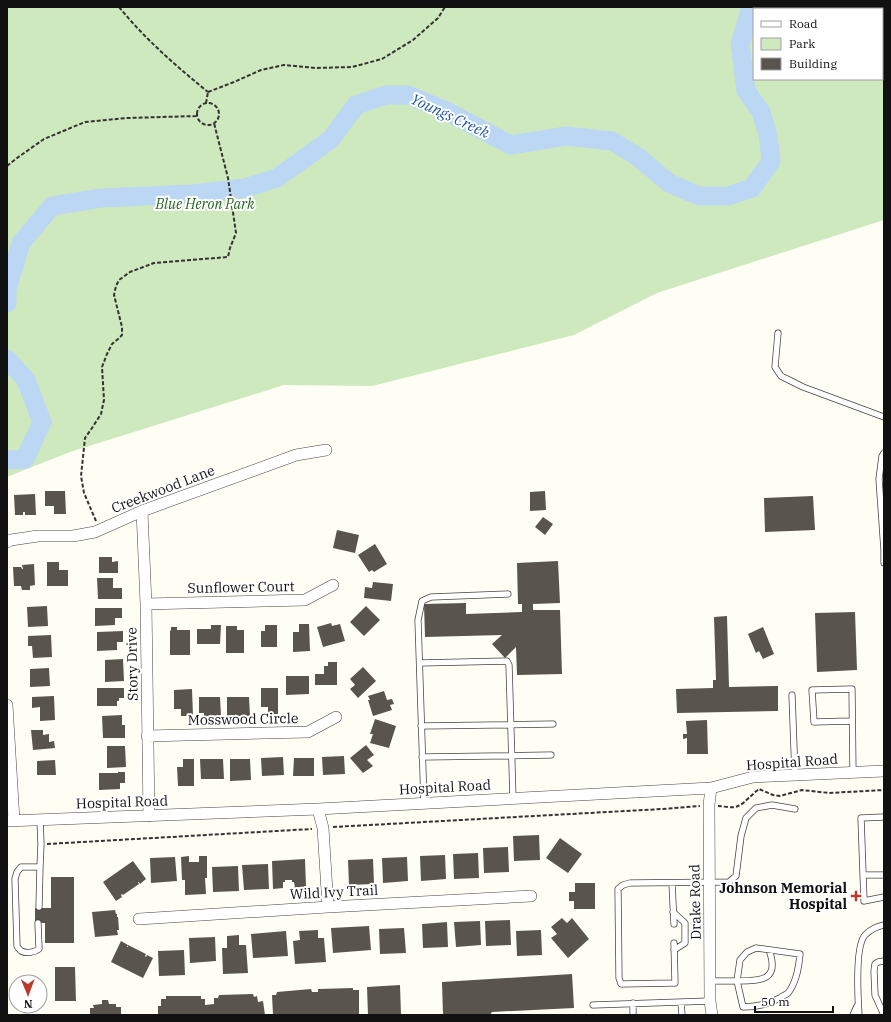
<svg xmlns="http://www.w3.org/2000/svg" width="891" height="1022" viewBox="0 0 891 1022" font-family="'IBM Plex Serif',serif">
<rect width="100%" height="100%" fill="#fffef5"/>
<path fill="#cfe9bf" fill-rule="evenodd" d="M7 7H884V220L657 293 574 335 372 386 284 385 70 452 7 477ZM754 9H882V79H754Z"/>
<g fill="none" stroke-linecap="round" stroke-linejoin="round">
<path stroke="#bbd7f4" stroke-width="19" d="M7 303V289L21 243 52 206 101 198 193 194 245 188 277 178 331 139 356 105 386 95H408L444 110 511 145 566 136 612 141 638 157 669 183 699 196H728L752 188 771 161 768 135 761 112 746 91 740 44 751 7
M7 359 26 380 42 422 25 459 7 460"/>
</g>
<path fill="#59544d" d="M45 491H65L66 514H54V506H45Z
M545 491 546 510 530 511V492Z
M35 494 36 515H25V512H23V515H15L14 495Z
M813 496 815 530 765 532 764 498Z
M543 517 553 524 545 535 535 527Z
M337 530 359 535 355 553 333 548Z
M375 544 387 564 374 572 372 570 369 572 358 555Z
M99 557H112V562L118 561V573H99Z
M558 561 560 603 533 604V610H560L562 674 517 675 516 647 505 658 492 644 502 635 425 637 424 604 466 603V614L522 612V604H518L517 563Z
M47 562H59V570H68V586H47Z
M34 564 35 585 30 586V590H22L21 586H14L13 567H21L22 569H23L22 565Z
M97 578H113V588H122V599H98Z
M373 582 393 584 391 601 364 598 365 587 372 588Z
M47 606 48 626 28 627 27 607Z
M366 606 380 620 364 636 350 622Z
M95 608H122V618H115V625L95 626Z
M855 612 857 670 817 672 815 613Z
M727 616 729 687 778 686V711L677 713 676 689 713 688V680H716L714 617Z
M331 623 332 626 340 624 345 641 323 647 317 627Z
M299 624H309L310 651 293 652V632H299Z
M211 625H221L220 644H197V629H211Z
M265 625H277V647H261V631H265Z
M226 626H237V630H244V653H226Z
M171 627H177V630H190V655H170V630L171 631Z
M763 627 774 654 763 659 759 651 756 653 748 634Z
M123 631V642H117V650L97 651V632Z
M51 635 52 657 33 658 32 646H28V636Z
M123 659 124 681 105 682V660Z
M328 662H337V685H315V674H324V666H328Z
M363 667 376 681 358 698 350 689 355 685 350 679Z
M49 668 50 686 30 687V669Z
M286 676H309V694L286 695Z
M97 688H124V698H119V701H117V706H97Z
M261 688H278V714H268V707H261Z
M192 689 193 716H181V709H174V690Z
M384 691 387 700 392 699 394 704 390 705 392 710 373 716 368 700H370L368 696Z
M54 696 55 720 40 721V707L32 708V697Z
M199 697H220L221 716H204V713H199Z
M227 697H249L250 716H227Z
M122 715V725H125V738H103L102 716Z
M375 719 396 726 389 748 370 743 373 734H370Z
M707 720 708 754H687V738L683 739V734H687L686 721Z
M31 730H43V735L49 734V742L54 741 55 748 33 750Z
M366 745 374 755 367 760 373 766 363 773 350 758Z
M107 746H125L126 767 107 768Z
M344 756 345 774 323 775 322 757Z
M283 757 284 775 262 776 261 758Z
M294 758H314V776H293Z
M183 759H194V786H178L177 767H183Z
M200 759H223L224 779H201Z
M230 759H250L251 780 230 781Z
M55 760 56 775H37V761Z
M118 772H125V783H120V789L99 790V773H118Z
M539 835 540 860 514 861 513 836Z
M560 838 582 854 568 873 546 858Z
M508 847 509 872 484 873 483 848Z
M478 853 479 878 454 879 453 854Z
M445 855 446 879 421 881 420 856Z
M189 856V862H199V856H207V878H205L206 894 185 895V880H182L181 857Z
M175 857 177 881 151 883 150 858Z
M407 857 408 881 383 883 382 858Z
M305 859 306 887 295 888 294 882H292V880H285V882H283V888L273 889 272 861Z
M373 859 374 884 349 885 348 860Z
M133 861 146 879 140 884 139 882H138L139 884 123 895 122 894 121 895 122 897 116 901 103 882Z
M268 864 269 889 244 890 242 865Z
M238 866 239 891 213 892 212 867Z
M51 877H74V943H45V923H35V908H51Z
M575 883H595V909H574V901H569V892H575Z
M115 910 116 914H117V917H118L119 930H117L118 935 95 937 92 912Z
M562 918 567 923 572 918 589 939 568 958 551 938 557 934 551 927Z
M510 920 511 945 486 946 485 921Z
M480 921 481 945 456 947 454 922Z
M447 922 448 947 423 948 422 924Z
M369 926 371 950 333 953 331 928Z
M404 928 406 953 380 954 379 929Z
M318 930V938H324L326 962 295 964 293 941 300 940 299 931Z
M541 930 542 955 517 956 516 931Z
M286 931 288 956 253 958 251 934Z
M239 935V945H246L248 973 223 974 222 948H227V936Z
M215 937 216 961 190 963 189 938Z
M121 941 128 945 127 947H128V945L146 954 145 956 146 957 147 955 153 958 143 978 111 962Z
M184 950 185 975 159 976 158 951Z
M55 967H75L76 1001H55Z
M572 974 574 1008 492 1012 490 1015H443L442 982Z
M400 985 401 1015H368L367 987Z
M353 988V990H359V1015H273L272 995H276L277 992 311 989 312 992H318V989Z
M253 994 254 997 257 996 258 1002 263 1001 265 1015H158V1006H161V999H166V996H201V999H205V1005L214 1004V998H218L219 995Z
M102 1000H108L109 1004H116V1007H121V1015H90V1008H94L93 1005 102 1004Z"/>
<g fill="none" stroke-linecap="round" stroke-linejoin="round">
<defs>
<path id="lane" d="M778 333 775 367 781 376 803 387 884 417
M884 549V563
M884 550 879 479 882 456 884 453
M420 663 507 661 509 665 513 799
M792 695 795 775
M852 721 814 722 812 690 852 689 853 773
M421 726 553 724
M422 757 551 755
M424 803 418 620 422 601 431 597 508 594
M884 817 861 818 864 901 884 897
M863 875H884
M672 883 674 924
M39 907 40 867
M673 912 685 923V943L674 950
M38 923 39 949C35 952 27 954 21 951 21 951 17 947 17 946L15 879 17 872 21 867H40L41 844 40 820
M674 943 675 983 621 984 619 978 618 889 623 885 630 883 729 882 736 876 741 836 746 818 756 808 772 805 795 809
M711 981H737L743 1007C758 1007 767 1004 780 998 782 996 786 995 788 993 796 983 799 966 800 954L756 948 747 952 740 960 737 981C762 981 780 980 769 950
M681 1002 682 1015
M633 1003V1015
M593 1005 710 1001
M853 1015 857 1006
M859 1015C858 999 855 946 865 935 870 930 878 926 884 925
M884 1015 875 995 874 971 875 964 878 962 884 961"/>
<path id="street" d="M142 511 146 604 149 816
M7 542 11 540 38 536H73L95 532 142 511 296 455 326 450
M146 604 305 600 333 585
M7 705 14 820
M147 736 308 732 336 717
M711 788 709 805 710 1001 712 1015
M318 809 323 828 328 907
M7 821 318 809 711 788 753 777 884 771
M139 919 328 907 531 896"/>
</defs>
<use href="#lane" stroke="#444" stroke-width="7"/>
<use href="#street" stroke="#444" stroke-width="12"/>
<path stroke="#333" stroke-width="2" stroke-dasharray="4 2" stroke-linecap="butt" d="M119 7C145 39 176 66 208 92
M208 92 234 82 261 70 284 65 316 68 352 67 382 59 413 40 438 18 445 7
M197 114a11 11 0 1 1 22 0a11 11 0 1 1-22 0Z
M206 103 208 92
M7 166 17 158 44 139 85 122 127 118 197 116
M96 521 84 493 81 476 85 438 92 428 101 414 104 400 102 367 107 354 112 344 118 339 122 335V327L114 295 116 286 119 280 130 272 154 263 228 257 230 248 236 233 228 178 214 123
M718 806C724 806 732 809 738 806 744 804 752 794 759 789L773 795 780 796 802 790 829 793 884 790
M333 827 662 809 700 806
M47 844 312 829"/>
<use href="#lane" stroke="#fff" stroke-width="5.5"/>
<use href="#street" stroke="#fff" stroke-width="11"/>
</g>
<path fill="#bd392d" stroke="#fff" stroke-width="1.5" d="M854 890h4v4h4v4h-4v4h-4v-4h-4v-4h4z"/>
<g text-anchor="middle" stroke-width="4" stroke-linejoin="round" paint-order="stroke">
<g font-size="14" font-style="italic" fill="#276722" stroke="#fff">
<text x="205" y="209">Blue Heron Park</text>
</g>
<g font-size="14" fill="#111" stroke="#fff">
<text transform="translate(163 489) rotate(-21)" y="5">Creekwood Lane</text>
<text transform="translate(241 587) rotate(-1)" y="5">Sunflower Court</text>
<text transform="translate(132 664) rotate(-91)" y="5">Story Drive</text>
<text transform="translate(243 719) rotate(-1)" y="5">Mosswood Circle</text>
<text transform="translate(792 762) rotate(-4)" y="5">Hospital Road</text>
<text transform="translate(445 787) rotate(-3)" y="5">Hospital Road</text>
<text transform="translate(122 802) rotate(-2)" y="5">Hospital Road</text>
<text transform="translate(334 892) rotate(-3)" y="5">Wild Ivy Trail</text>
<text transform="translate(695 902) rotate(-91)" y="5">Drake Road</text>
</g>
<g font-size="14" font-weight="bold" fill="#111" stroke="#fff" text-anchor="end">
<text x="847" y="893">Johnson Memorial<tspan x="847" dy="16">Hospital</tspan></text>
</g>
<g font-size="15" font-style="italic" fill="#1d559f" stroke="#fff">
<text transform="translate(450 116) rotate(25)" y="5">Youngs Creek</text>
</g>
</g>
<rect width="891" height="1022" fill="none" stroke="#111111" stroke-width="16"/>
<rect x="753" y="8" width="130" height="72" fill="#ffffff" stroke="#a0a0a0"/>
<rect x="761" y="21" width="20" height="6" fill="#ffffff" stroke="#a0a0a0"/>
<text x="789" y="28" font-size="12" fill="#111111">Road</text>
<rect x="761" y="38" width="20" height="12" fill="#cfe9bf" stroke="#a0a0a0"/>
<text x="789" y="48" font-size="12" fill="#111111">Park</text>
<rect x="761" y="58" width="20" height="12" fill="#59544d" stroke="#a0a0a0"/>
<text x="789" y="68" font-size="12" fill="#111111">Building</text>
<g transform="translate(28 994) rotate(179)"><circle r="19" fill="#ffffff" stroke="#a0a0a0"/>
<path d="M0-3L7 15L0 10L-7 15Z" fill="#bd392d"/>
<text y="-6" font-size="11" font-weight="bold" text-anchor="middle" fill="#111111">N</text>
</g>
<path d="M755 1006v6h78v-6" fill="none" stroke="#111111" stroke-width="2"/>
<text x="761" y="1006" font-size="12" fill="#111111" stroke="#ffffff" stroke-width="3" paint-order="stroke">50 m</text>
</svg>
